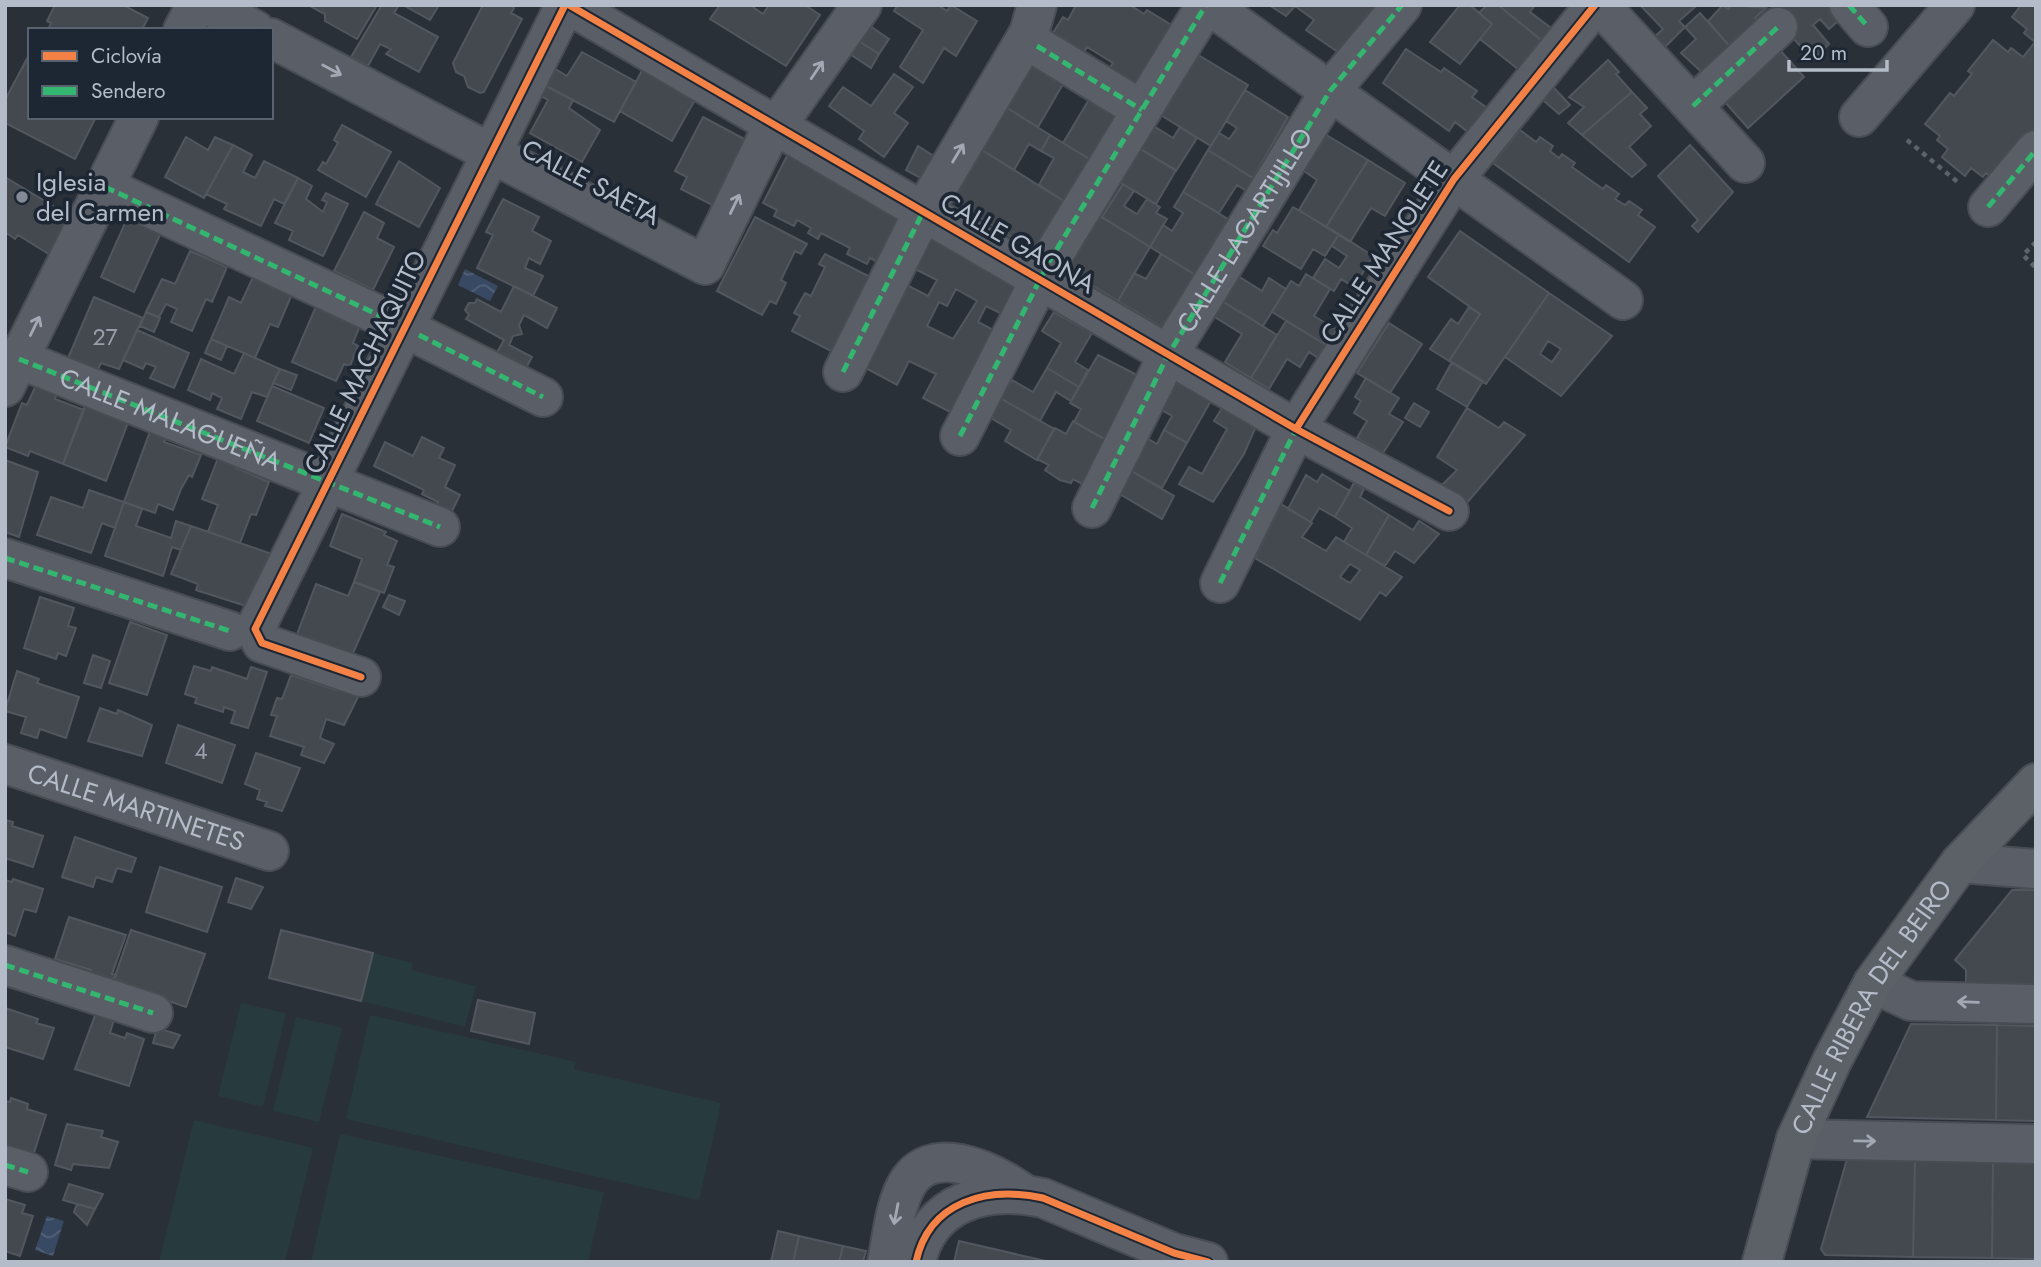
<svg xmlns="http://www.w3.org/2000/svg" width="2041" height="1267" viewBox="0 0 2041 1267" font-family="Jost,sans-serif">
<defs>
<pattern id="water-waves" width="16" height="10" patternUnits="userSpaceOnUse" patternTransform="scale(1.75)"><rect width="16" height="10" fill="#384963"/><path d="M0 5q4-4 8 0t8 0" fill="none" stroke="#526178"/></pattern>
</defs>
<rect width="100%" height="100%" fill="#2a3038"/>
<path fill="#273a3e" d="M373 953 413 963 411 970 476 986 465 1027 361 1001Z
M241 1003 286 1013 263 1107 218 1096Z
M370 1015 576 1062 574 1069 721 1103 699 1200 346 1119Z
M296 1017 342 1028 319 1122 273 1111Z
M194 1120 313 1148 285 1262H159Z
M340 1134 604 1192 588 1262H311Z"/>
<path fill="url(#water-waves)" d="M465 269 498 286 490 301 458 285Z
M47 1216 64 1221 53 1256 35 1250Z"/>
<path fill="#444950" stroke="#52575f" stroke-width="2" fill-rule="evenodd" d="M55 5H123L148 18 142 30H48L51 23 47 21Z
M377 5 357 39 325 21V14L310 6Z
M399 5 394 13 438 37 419 72 386 54 391 49 380 44 368 66 351 57 382 5Z
M403 5H439L430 20Z
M483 5H509L514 8 511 13 522 19 484 92 480 93 468 87 464 76 456 72 453 63Z
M720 5H750L763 14 769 5H805L820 15 786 66 710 19Z
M898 5H938L947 11 951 5 977 21 956 56 944 48 923 83 900 67 923 30 894 11Z
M1076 5H1130L1144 14 1147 10 1178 29 1135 100 1102 79 1113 63 1092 50 1087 47 1077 64 1046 44 1063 17 1068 20Z
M1269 5H1386L1345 57 1306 30 1314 20 1295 6 1286 16Z
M1460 5H1470L1492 24 1460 64 1430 42Z
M1487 5H1498L1541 40 1518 69 1480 39 1492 24 1479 13Z
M1498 5H1535L1530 12 1551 28 1541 40Z
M1640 5H1694L1695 7 1679 21 1685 27 1661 51 1651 40 1663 29Z
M1723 5 1728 9 1732 5 1766 8 1755 18 1762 25 1732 49 1708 21Z
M1783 5H1836L1845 15 1829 29 1820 19 1813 25 1829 44 1813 60 1772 15Z
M2021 5H2036V135L2001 186 1986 173 1983 177 1971 168 1965 176 1942 157 1948 149 1937 140 1940 136 1925 124 1950 93 1954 96 1972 74 1968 71 1993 40 2008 52 2011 48 2023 57 2035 42 2024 33 2027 29 2012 17Z
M1700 13 1732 49 1707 77 1681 53 1696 39 1685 27Z
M870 26 889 39 879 54 859 41Z
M859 41 879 54 871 68 850 54Z
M1406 49 1441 72 1444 68 1477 91 1472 97 1487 108 1468 132 1455 122 1449 131 1383 83Z
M1780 50 1804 77 1748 128 1724 101Z
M582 52 636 82 614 122 546 86 555 69 567 76Z
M30 53V117H96L75 159 5 123V100Z
M1195 53 1248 85 1211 146 1159 114Z
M1035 58 1067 77 1038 127 1007 108Z
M1608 60 1619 72 1616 74 1632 92 1582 135 1568 123 1584 107 1569 97Z
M644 67 696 98 672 141 620 111Z
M894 74 913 87 894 113 908 123 884 157 859 139 864 131 829 106 843 87 871 106Z
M546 86 573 100 569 108 600 130 582 162 530 133 548 100 541 96Z
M1553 87 1570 105 1559 114 1543 100Z
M1245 90 1288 117 1253 178 1208 150 1219 133 1229 139 1237 128 1226 121Z
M1632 92 1647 108 1640 114 1651 126 1629 147 1646 165 1632 177 1582 135Z
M1093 93 1126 113 1096 163 1063 143Z
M1007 108 1050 135 1041 151 1029 144 1014 170 982 150Z
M703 117 748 141 714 206 681 189 687 177 675 171Z
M342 125 391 152 366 197 318 170 323 162 326 164 338 143 334 140Z
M1152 125 1173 138 1180 127 1197 138 1176 171 1139 148Z
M1520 130 1536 142 1540 137 1553 146 1550 151 1559 158 1562 154 1575 163 1572 167 1603 189 1606 185 1619 194 1615 199 1625 205 1629 201 1642 210 1638 215 1655 227 1629 262 1493 163Z
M1323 133 1368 160 1326 227 1299 210 1317 180 1301 169Z
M1050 135 1096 163 1070 205 1039 185 1054 158 1041 151Z
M186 137 208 150 215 137 233 145 204 198 165 177Z
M233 145 252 155 243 172 255 178 264 161 298 178 284 204 274 199 261 226 224 209 227 204 206 194Z
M1690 145 1733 192 1698 232 1692 226 1698 220 1658 176Z
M918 146 940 160 926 181 906 170Z
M1139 148 1176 170 1156 204 1118 181Z
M982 150 1070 205 1040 255 953 201Z
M1208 150 1258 181 1251 194 1237 185 1219 213 1183 192Z
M789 152 907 220 884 265 870 258 867 264 847 254 850 248 821 233 818 239 808 233 811 228 797 220 794 226 774 216 777 210 763 203Z
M1368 160 1405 183 1385 216 1371 208 1350 242 1326 227Z
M399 161 440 188 419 227 376 204Z
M5 177 71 217 52 256 18 235 15 239 5 232Z
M298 178 312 186 306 199 323 212 327 202 322 200 326 193 348 204 323 256 289 240 293 231 275 223Z
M1123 184 1134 191 1124 206 1137 214 1147 199 1160 207 1156 213 1167 219 1150 247 1102 217Z
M1183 192 1228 219 1204 259 1210 263 1202 279 1150 247 1163 225 1172 231 1183 213 1174 207Z
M503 199 539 217 532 231 551 241 540 264 529 258 525 268 543 276 533 296 477 268 493 235 486 232Z
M1293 207 1339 234 1325 256 1313 249 1301 269 1263 246 1273 230 1277 233Z
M130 212 163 228 134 292 101 277Z
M364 212 384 223 377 238 394 247 373 290 334 271Z
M1098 215 1150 247 1118 301 1065 269Z
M755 217 807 244 801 254 795 251 781 280 786 283 776 304 770 301 762 315 717 291Z
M1460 231 1549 293 1486 384 1449 361 1480 314 1428 277Z
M1339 234 1373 256 1354 287 1341 279 1334 291 1313 278 1325 259 1339 268 1347 256 1332 246Z
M933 235 1023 287 1008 317 986 306 978 322 999 333 956 415 923 398 936 374 909 361 897 385 864 367 907 285 928 296 937 280 915 269ZM956 289 977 301 953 339 927 326 939 302 947 306Z
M190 251 227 267 212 302 206 299 192 331 171 322 177 309 166 304 159 317 146 312 162 279 175 284Z
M825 254 876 280 833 352 792 331 800 316 794 313 805 293 811 296 825 267 819 264Z
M1161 254 1202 279 1193 294 1185 290 1163 328 1118 301 1134 273 1146 279Z
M1306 274 1330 289 1314 316 1337 330 1328 346 1272 312 1291 281 1299 286Z
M1238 276 1262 291 1269 278 1286 289 1263 326 1222 301Z
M253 277 292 294 278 327 270 324 255 358 211 339 229 297 241 303Z
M514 286 557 308 547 328 524 315 519 325 522 334 513 336 509 345 532 357 522 376 492 361 504 340 466 319 469 315 465 310 469 303H475L477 299 501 312Z
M1549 293 1612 336 1561 396 1505 357ZM1548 341 1561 349 1552 362 1540 354Z
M94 297 143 318 119 369 101 363 95 375 66 363Z
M1222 301 1277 335 1251 378 1225 362 1242 334 1213 316Z
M317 304 361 323 353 343 358 346 350 366 344 364 336 381 292 362Z
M1469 307 1480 314 1449 361 1430 349 1451 319 1458 324Z
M146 312 160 318 154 332 140 326Z
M1054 312 1092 333 1075 362 1088 370 1079 387 1047 368 1061 343 1042 331Z
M1286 321 1328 346 1320 359 1309 352 1300 367 1287 359 1269 389 1251 378Z
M1389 323 1422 344 1390 393 1357 373Z
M137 330 189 353 174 388 150 378 156 367 146 363 143 369 123 360Z
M211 339 227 346 221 360 205 353Z
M244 353 280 369 267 397 252 392 241 419 217 409 222 398 212 393 210 400 188 390 201 359 234 374Z
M1098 355 1139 376 1115 445 1074 422 1081 409 1070 403Z
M1452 362 1483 381 1467 407 1437 389Z
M1047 368 1079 387 1071 401 1056 392 1040 421 1000 398 1012 380 1033 392Z
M280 369 297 375 291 390 273 383Z
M1175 378 1212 399 1187 443 1164 430 1172 416 1158 408Z
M1366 378 1399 398 1389 414 1403 422 1383 453 1357 438 1367 421 1354 413 1361 401 1355 397Z
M36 385 57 393 55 399 84 410 63 464 30 451 28 456 5 447 22 403 27 405Z
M272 386 324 408 309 443 257 421Z
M1000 398 1054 429 1037 460 1005 441 1011 430 989 417Z
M87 400 130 417 106 481 63 464Z
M1414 403 1429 412 1420 427 1405 418Z
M1224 405 1257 424 1244 454 1213 502 1179 484 1189 467 1202 474 1227 429 1214 421Z
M1467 408 1499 428 1504 422 1525 435 1466 504 1439 488 1457 470 1437 457Z
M1073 421 1110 442 1084 485 1073 479 1071 483 1060 480 1045 470 1049 465 1037 459 1055 428 1066 434Z
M152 426 168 432 164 442 201 455 192 477 189 475 181 489 173 510 158 504 155 513 124 502Z
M1164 430 1187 443 1162 488 1126 468 1143 436 1157 444Z
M422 437 444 448 439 458 455 465 445 487 460 495 447 521 432 514 438 502 422 494 424 490 374 466 385 442 413 456Z
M220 453 239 461 236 468 269 482 256 515 251 514 240 543 208 532 218 505 202 499Z
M5 460 38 472 19 537 5 532Z
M1126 468 1174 496 1162 519 1113 490Z
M1322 474 1350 491 1335 517 1319 508 1311 522 1288 509 1306 475 1317 482Z
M1354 483 1364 489 1360 497 1389 515 1366 555 1344 542 1352 528 1335 517Z
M89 490 124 502 115 528 102 523 91 553 37 535 51 497 83 508Z
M124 502 142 509 136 526 171 538 176 521 191 526 181 550 172 547 163 576 105 556Z
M1281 504 1312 523 1302 537 1326 551 1336 537 1402 577 1386 596 1380 592 1360 620 1255 558ZM1350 564 1360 570 1350 583 1340 577Z
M342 514 386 532 384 535 397 541 387 565 394 567 384 593 354 582 362 559 330 546Z
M1389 515 1413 530 1419 521 1439 534 1414 563 1395 551 1385 566 1366 555Z
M191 526 272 554 246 606 196 590 198 584 171 574Z
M354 582 380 592 350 660 294 642 316 584 348 596Z
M389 595 405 601 399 615 383 607Z
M40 597 74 608 68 626 76 628 66 656 58 653 56 659 24 648Z
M130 622 167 635 147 695 109 683Z
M93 655 110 661 101 688 84 683Z
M194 666 211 671 212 667 247 679 251 667 267 672 248 728 231 723 235 711 224 707 223 712 195 703 197 698 185 694Z
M17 671 39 679 37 683 79 697 66 738 40 729 37 738 21 733 26 717 5 711Z
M291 675 336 690 338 684 361 691 344 725 326 719 320 738 334 744 324 763 301 755 304 747 270 736 277 716 271 715 277 698 282 699Z
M100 708 117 714 118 710 152 725 142 756 88 741Z
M178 725 235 745 222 783 166 763Z
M256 753 300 768 282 811 265 806 267 802 257 799 260 790 245 784Z
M5 820 13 822 12 826 43 836 33 867 5 858Z
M75 837 136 858 131 872 117 868 112 882 96 877 93 887 62 877Z
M160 867 222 887 207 932 146 912Z
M236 878 263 887 251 909 228 902Z
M13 879 43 889 36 912 24 909 15 936 5 932V880L12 882Z
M2012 890H2036V987H1966V970L1955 960Z
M69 917 126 935 112 974 116 975 111 989 87 982 91 970 55 959Z
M131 930 205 954 186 1007 113 982Z
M281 930 373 953 361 1001 269 978Z
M478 1000 535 1013 529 1044 471 1031Z
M5 1008 38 1019 36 1023 54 1028 43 1059 5 1047Z
M97 1010 115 1016 110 1033 125 1038 127 1033 144 1039 129 1086 75 1069Z
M1911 1024 1997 1025 1996 1120 1867 1117Z
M1997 1025 2036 1026V1121L1996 1120Z
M157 1028 180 1035 173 1048 153 1043Z
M11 1098 28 1104 27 1109 46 1115 33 1156 5 1147V1101L10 1102Z
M67 1124 103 1131 101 1137 118 1142 109 1168 73 1164 71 1170 55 1165Z
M1847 1159 1915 1160 1913 1257 1825 1255 1821 1249Z
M1915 1160 1993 1161 1992 1258 1913 1257Z
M1993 1161H2036V1259L1992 1258Z
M69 1184 103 1194 95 1209 63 1200Z
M5 1199 25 1205 22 1213 33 1216 20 1256 5 1251Z
M77 1204 95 1209 87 1225 74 1212Z
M778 1231 799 1236 793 1262H771Z
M799 1236 843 1246 839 1262H793Z
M959 1241 1050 1262H954Z
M843 1246 866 1251 863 1262H839Z"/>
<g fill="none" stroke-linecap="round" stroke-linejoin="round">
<defs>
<g id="minor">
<path d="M208 5 255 30"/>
<path d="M569 5 1296 429 1449 511"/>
<path d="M1209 5 1623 300"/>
<path d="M1600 5 1745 163"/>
<path d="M1849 5 1868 27"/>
<path d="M183 30 196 5"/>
<path d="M271 38 705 265 765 142 862 5"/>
<path d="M1037 46 1142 110"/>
<path d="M1693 106 1778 27"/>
<path d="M1859 117 1955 5"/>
<path d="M105 187 387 319"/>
<path d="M1988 207 2036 150"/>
<path d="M419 335 543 397"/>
<path d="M19 359 440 527"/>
<path d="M843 372 923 212 1029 33 1037 5"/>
<path d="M5 387 139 117"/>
<path d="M960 436 1049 262 1206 5"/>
<path id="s1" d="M1092 508 1168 355 1330 91 1402 5"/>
<path d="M5 558 230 631"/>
<path d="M1220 583 1296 429 1454 179 1595 5"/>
<path d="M361 677 262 643 255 629 565 5"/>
<path id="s2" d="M5 764 269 851"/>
<path d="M1960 863 2036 869"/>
<path d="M5 965 153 1013"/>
<path d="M1873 983 1911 1001 2036 1004"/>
<path d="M1796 1139 2036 1144"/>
<path d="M5 1165 28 1172"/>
<path d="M887 1262C892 1238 894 1210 905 1188 928 1140 990 1170 1023 1193"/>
<path d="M916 1262C929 1201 987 1186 1043 1198L1174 1253 1208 1262"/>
</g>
<g id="major">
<path id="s3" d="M1762 1262 1796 1139 1832 1061 1873 983 1960 863 2036 783"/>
</g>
</defs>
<use href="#minor" stroke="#484c53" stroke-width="42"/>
<use href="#major" stroke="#484c55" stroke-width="42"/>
<path stroke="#5d636a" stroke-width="4.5" stroke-dasharray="5 5" stroke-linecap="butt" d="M1907 140 1960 184
M2036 242 2023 255 2036 268"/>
<use href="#minor" stroke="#5a5e66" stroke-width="38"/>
<use href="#major" stroke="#5c6168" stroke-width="38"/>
<g stroke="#33b770" stroke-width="5" stroke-dasharray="10 5" stroke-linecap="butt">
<path d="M1849 5 1868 27"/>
<path d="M1037 46 1142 110"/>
<path d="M1693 106 1778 27"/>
<path d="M105 187 387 319"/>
<path d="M1988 207 2036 150"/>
<path d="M419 335 543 397"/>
<path id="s4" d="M19 359 440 527"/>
<path d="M843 372 923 212"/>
<path d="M960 436 1049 262 1206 5"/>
<path d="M1092 508 1168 355 1330 91 1402 5"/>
<path d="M5 558 230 631"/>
<path d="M1220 583 1296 429"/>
<path d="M5 965 153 1013"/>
<path d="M5 1165 28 1172"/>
</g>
<defs>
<path id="cycleway" d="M569 5 1296 429 1449 511
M1296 429 1454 179 1595 5
M361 677 262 643 255 629 565 5
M916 1262C929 1201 987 1186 1043 1198L1174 1253 1208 1262"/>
</defs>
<use href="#cycleway" stroke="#1d2633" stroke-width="11"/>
<use href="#cycleway" stroke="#f48246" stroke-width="7"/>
</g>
<defs><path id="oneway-shaft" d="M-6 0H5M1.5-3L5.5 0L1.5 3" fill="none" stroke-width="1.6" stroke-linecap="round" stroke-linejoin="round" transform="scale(1.75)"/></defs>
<g stroke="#a2a9b5">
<use href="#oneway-shaft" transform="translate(332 70) rotate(28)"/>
<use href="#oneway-shaft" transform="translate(817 70) rotate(-56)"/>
<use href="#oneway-shaft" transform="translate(958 153) rotate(-59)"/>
<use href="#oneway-shaft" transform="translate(735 204) rotate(-64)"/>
<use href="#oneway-shaft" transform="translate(35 326) rotate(-64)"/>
<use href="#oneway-shaft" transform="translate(1968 1002) rotate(-178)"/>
<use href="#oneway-shaft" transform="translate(1865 1141) rotate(1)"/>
<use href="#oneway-shaft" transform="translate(896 1214) rotate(101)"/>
</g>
<circle fill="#848b96" stroke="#1d2633" stroke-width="2.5" cx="22" cy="197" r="7"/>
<g text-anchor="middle" stroke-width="7" stroke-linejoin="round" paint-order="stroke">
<g font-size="23" fill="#989fab">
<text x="105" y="345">27</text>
<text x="201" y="759">4</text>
</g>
<g font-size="26" fill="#b4bcc9" stroke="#1d2633" text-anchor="start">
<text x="36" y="191">Iglesia<tspan x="36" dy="30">del Carmen</tspan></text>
</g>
<g font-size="26" fill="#b4bcc9" stroke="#1d2633">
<text transform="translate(591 182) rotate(28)" y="9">CALLE SAETA</text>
<text dy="9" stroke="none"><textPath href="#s1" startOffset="317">CALLE LAGARTIJILLO</textPath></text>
<text transform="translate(1018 243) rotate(30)" y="9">CALLE GAONA</text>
<text transform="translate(1384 252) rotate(-57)" y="9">CALLE MANOLETE</text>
<text transform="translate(365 362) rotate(-64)" y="9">CALLE MACHAQUITO</text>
<text dy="9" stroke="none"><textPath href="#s4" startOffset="163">CALLE MALAGUEÑA</textPath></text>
<text dy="9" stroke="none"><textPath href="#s2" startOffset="138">CALLE MARTINETES</textPath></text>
<text dy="9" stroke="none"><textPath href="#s3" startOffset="280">CALLE RIBERA DEL BEIRO</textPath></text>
</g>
</g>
<rect width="2041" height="1267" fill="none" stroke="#b4bcc9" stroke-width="14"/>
<rect x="28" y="28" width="245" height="91" fill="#1d2633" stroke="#59626f" stroke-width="2"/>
<rect x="42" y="51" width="35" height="10" fill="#f48246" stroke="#59626f" stroke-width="2"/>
<text x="91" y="63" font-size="21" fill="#b4bcc9">Ciclovía</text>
<rect x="42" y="86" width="35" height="10" fill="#33b770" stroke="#59626f" stroke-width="2"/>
<text x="91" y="98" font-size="21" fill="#b4bcc9">Sendero</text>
<path d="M1789 60v10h98v-10" fill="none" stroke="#b4bcc9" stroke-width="3.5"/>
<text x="1800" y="60" font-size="21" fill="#b4bcc9" stroke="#1d2633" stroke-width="5" paint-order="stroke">20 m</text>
</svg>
